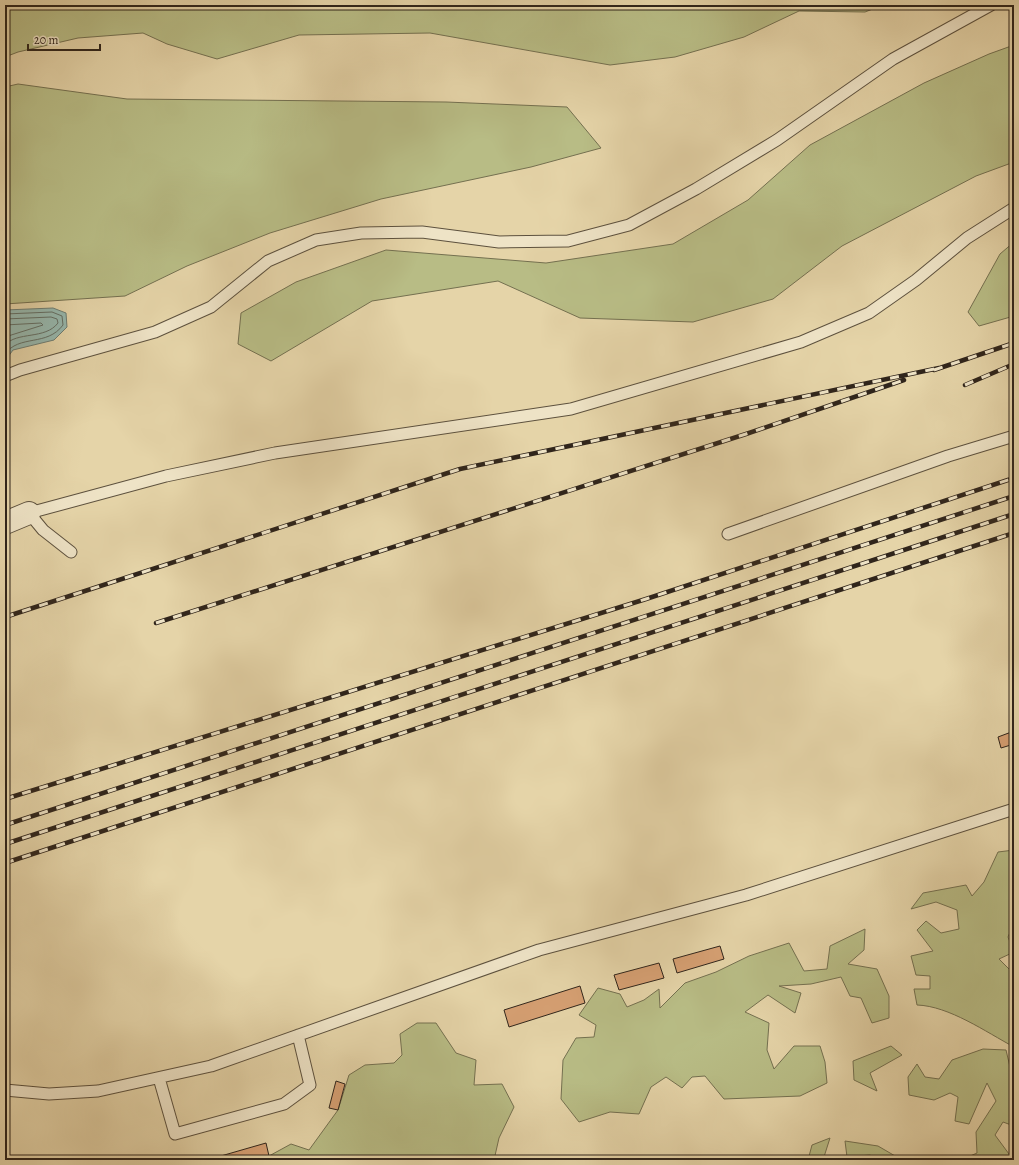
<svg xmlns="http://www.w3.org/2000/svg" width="1019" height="1165" viewBox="0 0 1019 1165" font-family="Alegreya,serif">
<rect width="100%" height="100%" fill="#e5d4a8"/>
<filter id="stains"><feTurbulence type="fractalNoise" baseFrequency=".005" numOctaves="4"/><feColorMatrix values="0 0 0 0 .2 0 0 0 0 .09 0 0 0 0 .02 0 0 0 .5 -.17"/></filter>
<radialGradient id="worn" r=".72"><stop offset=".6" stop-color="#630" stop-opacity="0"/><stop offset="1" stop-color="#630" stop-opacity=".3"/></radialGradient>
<path fill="#b8bc85" stroke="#747050" d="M5 5H883L865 12 799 11 744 37 675 57 610 65 430 33 299 35 217 59 167 44 143 33 78 38 18 52 5 57Z
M1014 45V162L976 176 842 246 773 299 693 322 580 318 498 281 372 301 271 361 238 344 241 313 296 282 386 250 546 263 673 244 748 200 810 145 924 83 989 54Z
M18 84 127 99 446 102 567 107 601 148 531 167 381 199 270 233 187 266 125 296 5 304V87Z
M1014 242V316L979 326 968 312 1000 254Z
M1014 850V923L1008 937 1014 952 999 959 1014 974V1047C986 1032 949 1006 917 1005L914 989H930V976L916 975 911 956 933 951 917 930 926 921 941 933 959 929 957 910 936 902 911 909 923 893 966 885 972 896 984 882 998 852Z
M865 929 864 950 848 964 877 969 889 996V1018L872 1023 861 998 850 996 841 977 811 984 779 986 801 993 795 1013 768 995 745 1012 769 1023 767 1050 774 1069 794 1046H820L825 1062 827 1083 800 1096 724 1099 705 1076 692 1077 682 1088 666 1077 651 1087 639 1114 610 1112 579 1122 561 1099 563 1060 576 1038 594 1037 596 1025 579 1015 598 988 620 994 627 1007 644 1000 659 989 660 1008 685 983 716 972 749 956 789 943 804 971 827 969 830 946Z
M417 1023H436L456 1053 476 1060 474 1085 502 1084 514 1107 499 1138 494 1160H254L269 1156 291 1144 309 1150 338 1110 349 1075 365 1065 394 1063 402 1055 400 1034Z
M891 1046 902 1055 870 1073 877 1091 854 1080 853 1061Z
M983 1049 1006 1050 1010 1067 1014 1059V1126L1003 1122 995 1135 1009 1154 1014 1153V1160H961L977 1153 976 1132 996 1101 987 1083 969 1124 955 1121 958 1097 950 1093 934 1100 909 1095 908 1077 917 1064 925 1077 939 1079 952 1060Z
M830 1138 823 1160H808L812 1145Z
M845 1141 878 1146 902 1160H878L870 1155 847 1157Z"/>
<path fill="#96b7ad" stroke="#6d7d73" d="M53 308 66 313 67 327 54 340 13 350 5 361V310Z"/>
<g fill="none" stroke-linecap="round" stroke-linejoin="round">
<path stroke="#636e64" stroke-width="1" d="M5 314 52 312 62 316 63 325C47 347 19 334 5 354
M5 319 51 317 57 319 58 323C45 340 17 331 5 345
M5 325 41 323 43 325 5 337"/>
</g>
<path fill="#d6a073" stroke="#30251b" d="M1014 731V744L1001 748 998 737Z
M720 946 724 959 677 973 673 959Z
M659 963 664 978 619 990 614 975Z
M580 986 585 1003 509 1027 504 1010Z
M336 1081 345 1084 338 1110 329 1108Z
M266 1143 269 1156 254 1160H207Z"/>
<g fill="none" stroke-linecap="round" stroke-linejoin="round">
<defs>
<path id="lane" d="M5 376 20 370 155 332 211 307 268 261 316 240 361 233 422 232 499 242 568 241 629 225 696 189 777 140 893 59 991 5
M728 534 948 456 1014 436
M71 552 43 530 29 513 166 476 275 453 571 409 801 342 869 313 916 280 967 238 1014 208
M159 1078 175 1134 284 1104 310 1085 298 1035
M5 1090 49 1094 98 1091 211 1066 539 950 746 895 1014 809
M5 1159 6 1160"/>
<path id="street" d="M5 523 29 513"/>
</defs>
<use href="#lane" stroke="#5d513e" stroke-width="13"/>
<use href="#street" stroke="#5d513e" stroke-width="24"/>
<use href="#lane" stroke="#eee3c6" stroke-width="11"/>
<use href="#street" stroke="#eee3c6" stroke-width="22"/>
<defs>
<path id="rail" d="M934 370 1014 343
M965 385 1014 364
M5 617 460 469 939 368
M156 623 746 434 904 380
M5 799 646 599 1014 478
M5 825 1014 496
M5 844 1014 514
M5 863 1014 533"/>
</defs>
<use href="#rail" stroke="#30251b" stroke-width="4.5"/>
<use href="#rail" stroke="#eee3c6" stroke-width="3" stroke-dasharray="9" stroke-linecap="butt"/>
</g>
<rect width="1019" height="1165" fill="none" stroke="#e5d4a8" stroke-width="20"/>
<rect x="6" y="6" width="1007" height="1153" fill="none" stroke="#30251b" stroke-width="2"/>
<rect x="10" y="10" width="999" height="1145" fill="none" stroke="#30251b"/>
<path d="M28 44v6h72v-6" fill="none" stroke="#30251b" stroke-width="2"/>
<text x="34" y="44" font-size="12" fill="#30251b" stroke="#eee3c6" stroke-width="3" paint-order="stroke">20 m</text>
<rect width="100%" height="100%" filter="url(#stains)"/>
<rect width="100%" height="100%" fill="url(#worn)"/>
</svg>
